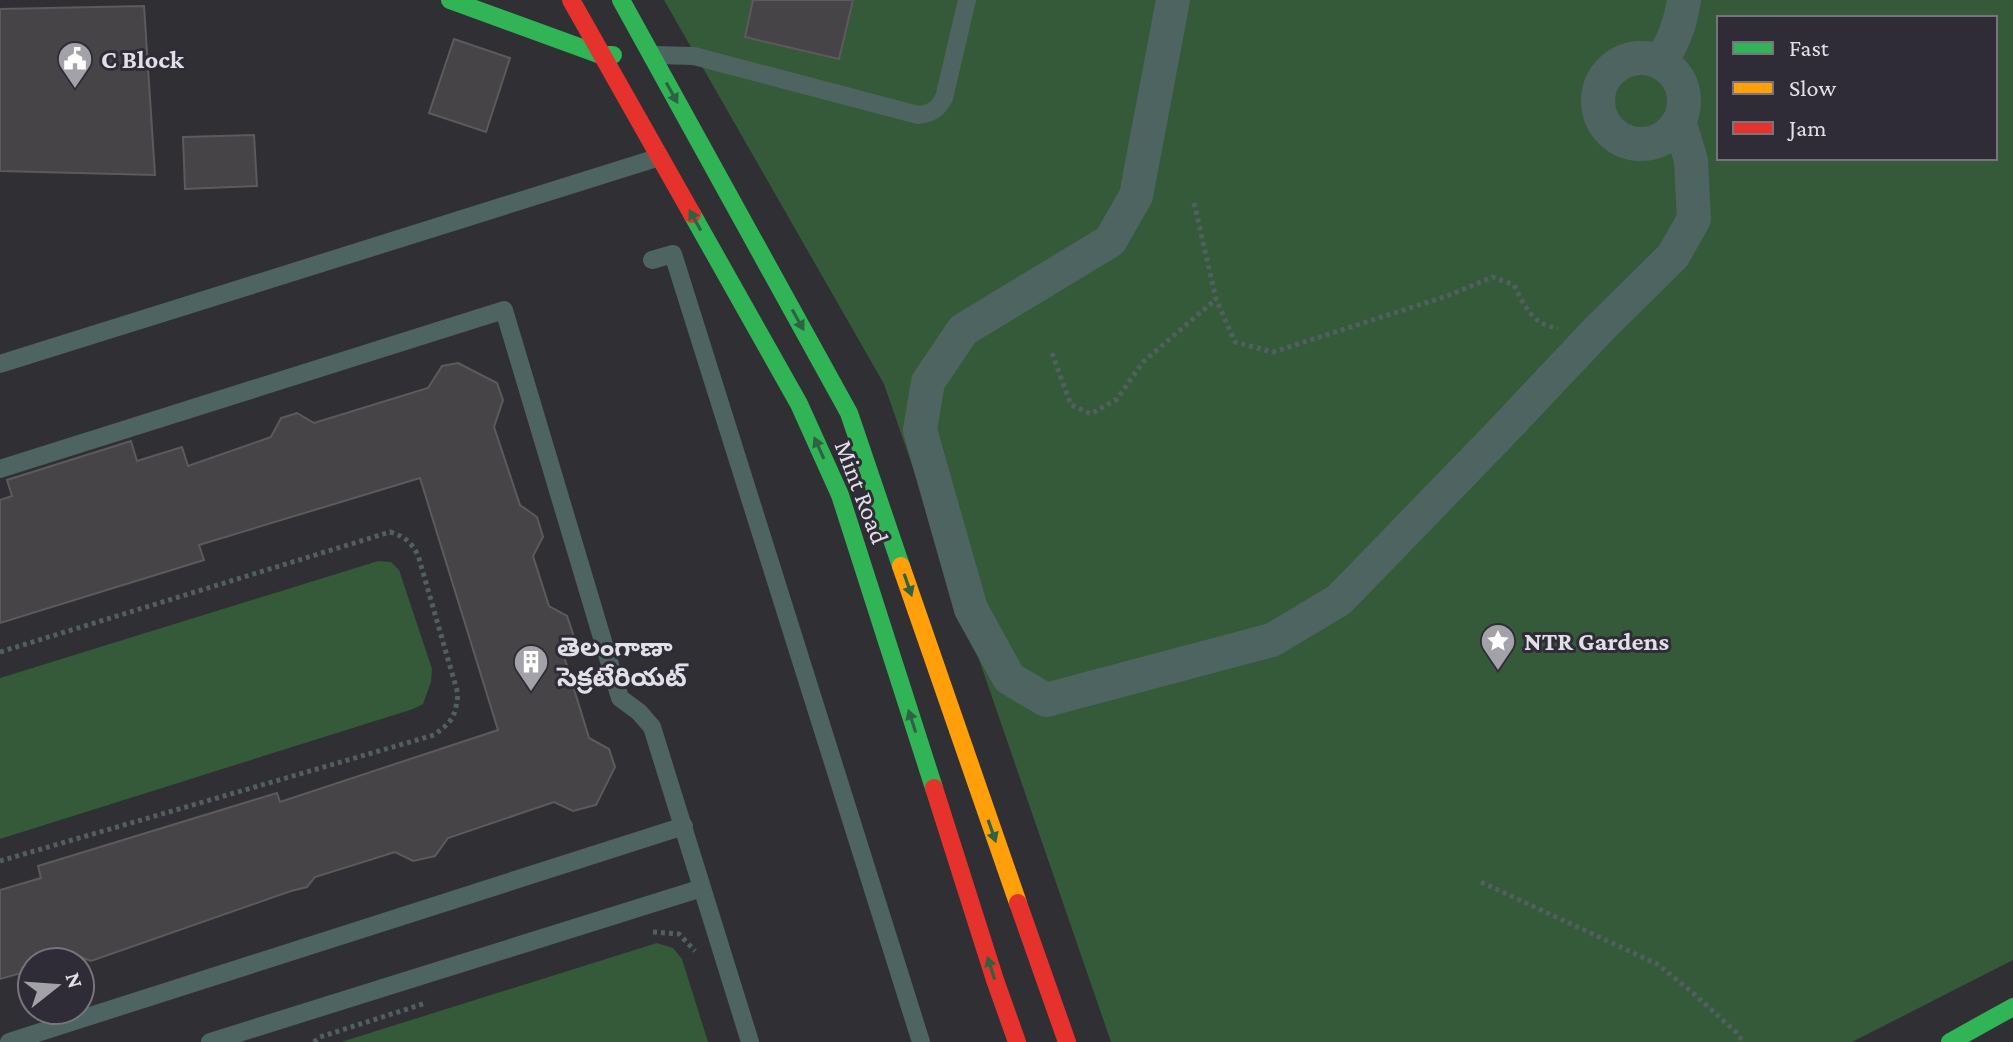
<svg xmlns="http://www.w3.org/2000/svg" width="2013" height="1042" viewBox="0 0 2013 1042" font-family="'Crimson Pro','Noto Sans Telugu',serif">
<rect width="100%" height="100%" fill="#302f34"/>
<path fill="#345a39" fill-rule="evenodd" d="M664 0H2013V960L1852 1042H1111L884 384ZM1719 18H1995V158H1719Z
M378 561 391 562 399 570 432 669 431 682 423 704 413 709 0 839V678Z
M657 943 673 948 682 959 708 1042H341Z"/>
<path fill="#464446" stroke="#5d5a5b" stroke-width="2" d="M753 0H853L839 59 745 37Z
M144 6 155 175 0 171V9Z
M454 39 510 58 486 132 429 113Z
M254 135 257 186 185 189 183 137Z
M458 363 497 383 503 400 494 427 520 505 537 517 543 537 533 556 549 606 567 616 574 637 564 656 589 738 609 749 615 767 596 805 573 811 554 802 448 838 435 856 413 861 395 852 315 877 307 887 291 891 91 961 78 956 59 962H32V970L0 979V890L41 878 38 866 277 793 280 802 498 730 420 478 199 545 204 560 0 623V500L12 496 7 480 131 441 137 461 182 447 188 466 271 437 281 418 297 413 314 423 428 388 442 366Z"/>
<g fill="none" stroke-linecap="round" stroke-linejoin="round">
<path stroke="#51605e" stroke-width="5" stroke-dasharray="4 4" stroke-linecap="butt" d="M1194 203 1216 299 1235 342 1273 352 1447 296 1493 277 1514 285C1524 305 1533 326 1558 328
M1052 353 1071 405 1091 414 1117 399 1143 362 1216 299
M0 652 390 532C404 536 411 542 418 555L458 694C455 717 453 721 434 735L0 861
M1481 882 1657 964 1692 992 1737 1033 1743 1042
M653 932 679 934 695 951
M314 1042 320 1037 426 1003"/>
<path stroke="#4d6460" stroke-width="18" d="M654 55 694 56 918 115C932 113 937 110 944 98L967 0
M652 260 673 254 921 1042
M0 364 660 157
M0 469 504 310 620 698 639 712 652 727 750 1042
M9 1042 684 826
M210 1042 702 888"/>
<path stroke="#4d6460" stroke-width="34" d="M1173 0 1136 196 1110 241 963 330 928 382 920 430 971 609 1009 678 1046 700 1272 640 1339 600 1498 436 1599 329 1673 256 1694 219 1691 160 1679 121
M1598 101a43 43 0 1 1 86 0a43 43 0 1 1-86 0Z
M1659 62C1673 46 1681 21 1684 0"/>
<path stroke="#30b455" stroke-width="18" d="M450 0 601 55H613
M621 0 849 413 901 566
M692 214 799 404 840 495 934 788
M1950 1042 2013 1007"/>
<path stroke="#ff9f0a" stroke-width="18" d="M901 566 1018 903"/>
<path stroke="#e5322d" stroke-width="18" d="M571 0 692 214
M934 788 995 980 1017 1042
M1018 903 1067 1042"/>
</g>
<defs><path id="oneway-solid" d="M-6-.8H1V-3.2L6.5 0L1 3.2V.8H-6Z" transform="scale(2)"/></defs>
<g fill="#2f6243">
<use href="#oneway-solid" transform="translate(672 93) rotate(61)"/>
<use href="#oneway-solid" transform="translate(695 220) rotate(-119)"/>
<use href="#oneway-solid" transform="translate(798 320) rotate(61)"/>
<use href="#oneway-solid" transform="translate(819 448) rotate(-114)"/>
<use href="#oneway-solid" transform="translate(908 585) rotate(71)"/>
<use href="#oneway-solid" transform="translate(912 721) rotate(-108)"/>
<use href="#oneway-solid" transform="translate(992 831) rotate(71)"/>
<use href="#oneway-solid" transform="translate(991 968) rotate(-108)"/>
</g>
<defs>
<symbol id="civic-pin" viewBox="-11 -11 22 30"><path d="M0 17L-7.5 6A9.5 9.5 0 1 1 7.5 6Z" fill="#a3a2a8" stroke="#2f2c37"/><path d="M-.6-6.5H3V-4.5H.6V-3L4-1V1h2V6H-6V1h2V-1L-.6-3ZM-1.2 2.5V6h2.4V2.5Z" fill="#fff"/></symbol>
<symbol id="sight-pin" viewBox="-11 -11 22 30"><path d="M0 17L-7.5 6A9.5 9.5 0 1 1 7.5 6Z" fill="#a3a2a8" stroke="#2f2c37"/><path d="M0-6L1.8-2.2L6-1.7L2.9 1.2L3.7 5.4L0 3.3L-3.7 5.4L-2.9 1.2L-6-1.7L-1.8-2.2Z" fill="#fff"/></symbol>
<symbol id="building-pin" viewBox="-11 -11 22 30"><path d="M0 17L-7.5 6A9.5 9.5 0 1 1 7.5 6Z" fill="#a3a2a8" stroke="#2f2c37"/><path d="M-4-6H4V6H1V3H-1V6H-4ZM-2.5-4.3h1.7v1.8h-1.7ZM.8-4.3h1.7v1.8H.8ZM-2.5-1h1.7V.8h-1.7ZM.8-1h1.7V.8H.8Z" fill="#fff"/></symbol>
</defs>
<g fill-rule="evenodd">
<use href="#civic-pin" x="55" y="39" width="40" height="54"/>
<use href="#sight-pin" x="1478" y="621" width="40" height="54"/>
<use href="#building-pin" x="511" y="642" width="40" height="54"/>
</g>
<g text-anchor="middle" stroke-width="6" stroke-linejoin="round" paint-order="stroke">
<g font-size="26" font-weight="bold" fill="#e1e0e7" stroke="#2f2c37" text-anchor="start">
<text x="101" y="68">C Block</text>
<text x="1524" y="650">NTR Gardens</text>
<text x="557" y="656">తెలంగాణా<tspan x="557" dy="30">సెక్రటేరియట్</tspan></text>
</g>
<g font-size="26" fill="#e1e0e7" stroke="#2f2c37">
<text transform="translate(862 492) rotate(69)" y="9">Mint Road</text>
</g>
</g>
<rect x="1717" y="16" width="280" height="144" fill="#2f2c37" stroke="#76747d" stroke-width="2"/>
<rect x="1733" y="42" width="40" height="12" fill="#30b455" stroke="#76747d" stroke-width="2"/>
<text x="1789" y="56" font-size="24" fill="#e1e0e7">Fast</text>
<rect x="1733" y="82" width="40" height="12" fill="#ff9f0a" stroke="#76747d" stroke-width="2"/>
<text x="1789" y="96" font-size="24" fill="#e1e0e7">Slow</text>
<rect x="1733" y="122" width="40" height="12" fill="#e5322d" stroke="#76747d" stroke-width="2"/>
<text x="1789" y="136" font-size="24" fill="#e1e0e7">Jam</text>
<g transform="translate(56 986) rotate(73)"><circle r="38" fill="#2f2c37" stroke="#76747d" stroke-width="2"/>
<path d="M0-6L14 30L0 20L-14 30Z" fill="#a3a2a8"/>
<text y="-12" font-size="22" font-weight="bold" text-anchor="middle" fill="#e1e0e7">N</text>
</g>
</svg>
